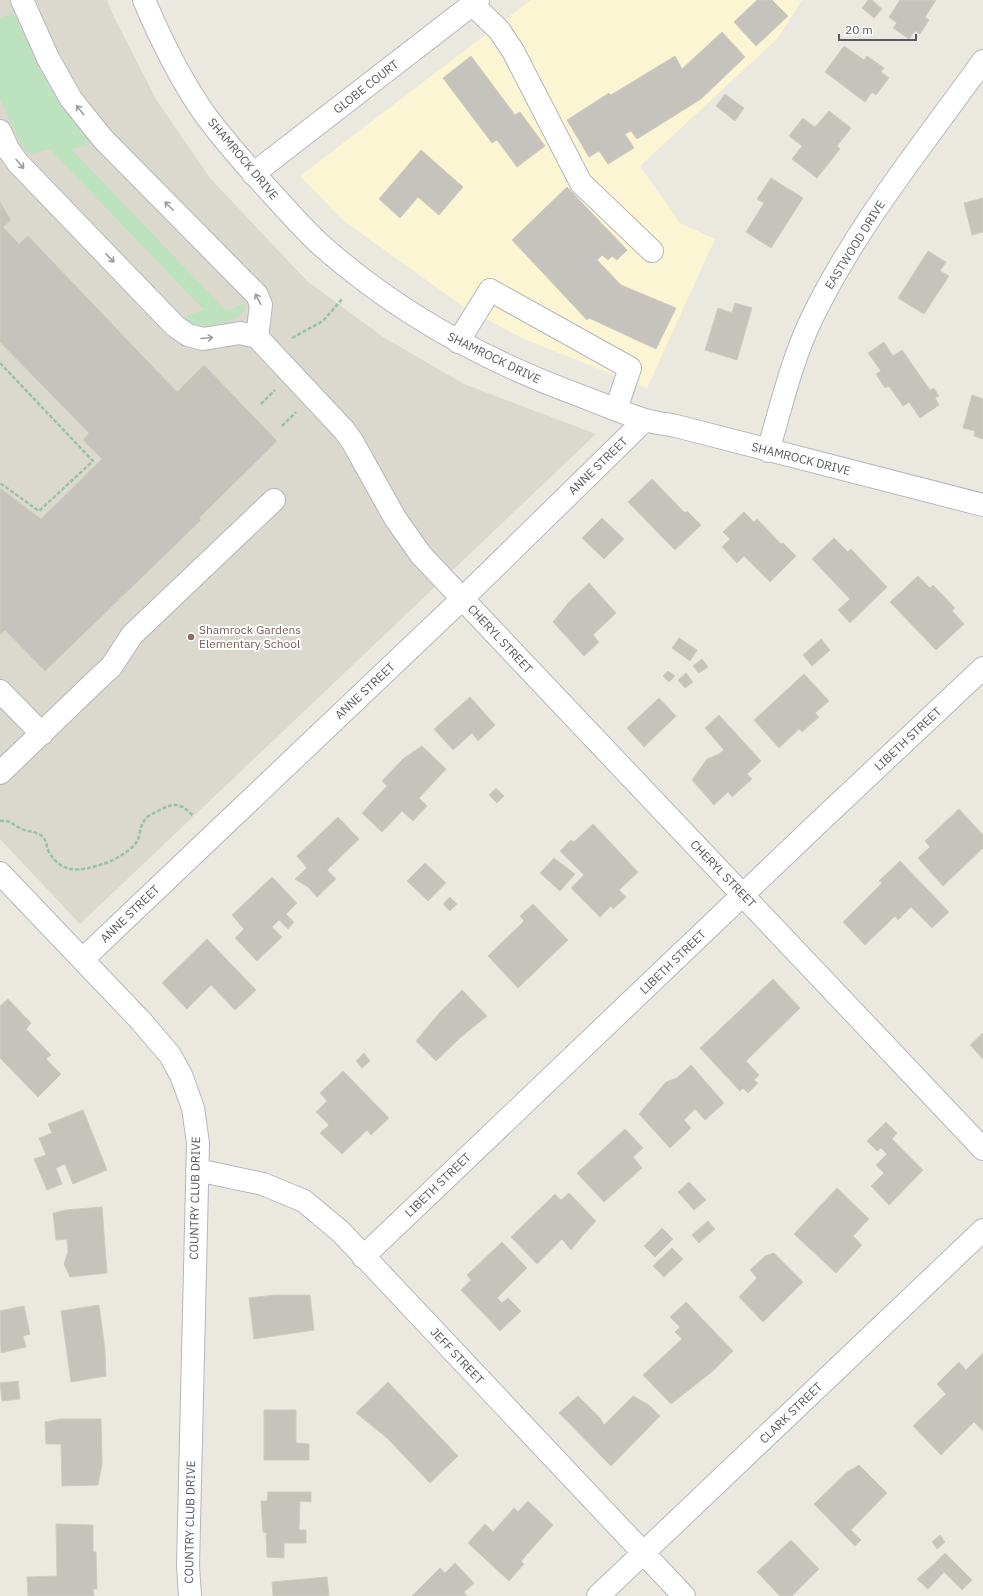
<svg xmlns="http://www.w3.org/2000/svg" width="983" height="1596" viewBox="0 0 983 1596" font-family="'IBM Plex Sans',sans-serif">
<rect width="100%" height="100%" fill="#ebe9df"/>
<path fill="#fcf5d3" d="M531 0H802L778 38 640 166 680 223 715 239 647 388 524 339 464 307 344 221 300 176Z"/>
<path fill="#dbd8cd" d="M0 0H107L114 17 157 101 210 178 307 281 383 337 464 384 596 434 80 924 0 839Z"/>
<path fill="#bce2be" d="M10 14 14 15 17 20 39 69 57 97 91 142 89 145 71 149 226 311 243 304 246 306C243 323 202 329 188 323L186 316 204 310 50 149 30 154 26 151 19 141 0 98V18Z"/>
<path fill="#c6c3bd" stroke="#cfcbbe" d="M757 0H772L788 16 756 46 734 22Z
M868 0H872L882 9 874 18 862 8Z
M900 0H936L925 17 929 20 920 34 915 31 909 39 893 28 897 23 889 17Z
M722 32 745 57 701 99 637 139 631 131 625 134 634 148 608 164 599 151 589 157 567 120 609 93 611 95 675 56 682 69Z
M844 46 864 60 867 56 884 68 881 72 889 78 876 95 872 92 865 102 825 72Z
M471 56 515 115 520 112 545 146 517 167 497 140 492 143 443 78Z
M725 94 744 108 735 121 716 106Z
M829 111 851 128 837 146 840 149 817 178 792 159 802 146 789 136 803 118 815 127Z
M421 150 463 187 439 215 418 197 400 218 379 199Z
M771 178 803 198 771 248 746 232 764 203 757 199Z
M567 187 627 250 617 260 612 256 608 260 602 255 597 260 621 285 676 308 656 349 589 318 587 320 512 240Z
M983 198V232L972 235 964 203Z
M0 202 11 220 3 227 19 244 28 236 177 392 204 365 277 441 199 518 201 520 45 671 5 630 0 635V488L41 519 102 459 83 440 89 433 0 342Z
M928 251 946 262 940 271 949 276 924 314 898 298Z
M735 303 752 308 737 360 705 350 718 308 732 313Z
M884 342 893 356 902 350 930 390 934 388 939 396 935 398 939 405 920 418 909 402 903 406 889 386 885 388 876 374 881 371 868 353Z
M972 395 983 399V439L974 436 975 431 963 428Z
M652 479 685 513 687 511 701 525 675 550 628 502Z
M744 512 754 522 757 519 781 544 783 543 796 556 770 582 744 556 737 563 722 547 730 539 723 532Z
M602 518 624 539 604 559 582 538Z
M834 538 848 552 851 549 887 587 850 623 838 610 850 599 812 559Z
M918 576 930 588 933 585 955 608 952 611 964 624 936 650 890 602Z
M589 583 616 613 593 635 599 642 584 656 553 622 569 602Z
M679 638 697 650 690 661 672 648Z
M821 639 830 650 812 666 803 655Z
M702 659 708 667 699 673 693 666Z
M668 671 675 676 669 682 663 676Z
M686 673 693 682 685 688 678 680Z
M804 674 829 701 815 713 819 717 802 732 799 729 779 748 754 720Z
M470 697 495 725 478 741 472 733 453 750 434 729Z
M659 698 676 716 644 747 627 728Z
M719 715 761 761 747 774 752 779 732 797 728 792 714 805 692 780 707 759 719 754 724 750 705 728Z
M422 746 446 769 419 798 427 806 413 821 402 811 382 832 362 813 387 786 382 781 404 758Z
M496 788 504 796 497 803 489 795Z
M959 809 983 835V848L943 886 918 858 930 847 925 841Z
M338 817 359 839 327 870 336 879 317 897 308 887 295 879 307 868 297 856Z
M593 824 638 872 619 890 626 897 613 909 611 906 600 917 571 888 584 875 560 851 571 840 574 842Z
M554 858 575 874 560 891 540 873Z
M900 861 949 912 932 928 911 907 898 920 895 916 865 945 843 922 882 883 879 881Z
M425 863 446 883 428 901 407 881Z
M272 877 297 903 286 914 294 922 288 929 279 920 272 927 282 937 257 961 235 938 244 929 232 915Z
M450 897 457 904 450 911 443 904Z
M533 904 568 940 518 988 488 956 524 921 520 916Z
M207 939 256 990 235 1010 211 985 187 1009 162 983Z
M773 979 800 1008 746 1061 759 1075 754 1080 758 1083 748 1093 743 1088 740 1091 700 1048Z
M462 990 487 1016 461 1037 436 1061 416 1041 441 1011Z
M8 999 31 1023 26 1029 51 1055 46 1059 61 1074 38 1097 0 1058V1006Z
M983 1033V1059L970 1045Z
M364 1053 370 1061 362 1068 356 1061Z
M691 1065 724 1103 705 1120 695 1109 684 1120 691 1128 670 1148 639 1114 666 1082 677 1078Z
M343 1071 389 1118 371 1135 367 1130 342 1154 320 1133 329 1125 316 1112 327 1101 320 1093Z
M83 1110 107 1170 73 1184 65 1164 56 1168 62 1184 47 1190 34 1159 46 1155 39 1138 52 1133 48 1124Z
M886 1122 897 1133 892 1139 923 1170 889 1205 871 1186 884 1173 876 1165 887 1154 881 1148 877 1151 867 1141Z
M625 1129 643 1148 633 1157 642 1168 604 1202 577 1173Z
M689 1182 706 1200 694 1210 678 1192Z
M837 1188 869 1219 853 1236 862 1245 836 1273 794 1234Z
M569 1193 596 1221 583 1235 571 1250 562 1239 537 1264 511 1237 555 1194 561 1200Z
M102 1207 107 1273 70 1277 64 1264 68 1252 67 1239 56 1240 53 1213 66 1210Z
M708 1221 715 1229 699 1243 692 1235Z
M662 1228 673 1239 655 1257 644 1246Z
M502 1242 527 1268 497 1298 502 1303 508 1298 521 1311 500 1331 461 1290 471 1280 467 1275Z
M672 1248 683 1259 664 1277 653 1266Z
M774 1253 803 1282 763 1322 739 1297 757 1278 750 1270 765 1256Z
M275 1295H310L314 1330 254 1339 249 1298Z
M686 1302 733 1351 713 1371 671 1404 643 1375 682 1339 675 1332 680 1327 670 1317Z
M99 1305 105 1350 106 1376 71 1382 61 1311Z
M24 1306 30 1334 23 1336 26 1347 1 1353 0 1311Z
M983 1353V1431L974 1422 941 1455 913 1426 946 1394 937 1384 959 1362 966 1370Z
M18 1381 20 1399 2 1401 0 1383Z
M388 1382 458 1456 430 1483 387 1438 356 1413Z
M578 1396 600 1418 604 1425 633 1396 649 1405 660 1416 611 1466 559 1413Z
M264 1410H296V1443L309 1444V1460H264Z
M61 1419H101L102 1464 98 1485 62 1486 61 1444H46L45 1422Z
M859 1465 887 1493 851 1530 861 1540 855 1546 814 1504 847 1472Z
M268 1492H311V1502L300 1501 299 1530H306V1543H284V1558L267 1557 266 1533 263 1532 261 1501H267Z
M528 1501 553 1525 521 1561 524 1564 509 1581 468 1543 485 1524 493 1532 514 1508 518 1512Z
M56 1524 93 1525V1552H96L97 1589H93L94 1596H28L27 1577 57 1576Z
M940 1535 945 1542 937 1549 932 1542Z
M791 1540 819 1569 792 1596H780L757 1572Z
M945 1553 972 1580 962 1590 935 1563Z
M455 1563 474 1583 464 1592 467 1596H412L440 1568 445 1573Z
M935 1563 944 1572 928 1589 917 1579Z
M327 1577 329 1596H273L272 1582Z"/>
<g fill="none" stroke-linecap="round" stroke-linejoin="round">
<defs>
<path id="minor" d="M22 0 48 58 71 99 103 139 257 295 261 305 257 337
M144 0C161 40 181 81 206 116 227 144 251 171 275 197 290 213 305 231 322 246 399 314 485 361 581 396 602 404 623 413 645 420 655 423 666 424 676 426L983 505
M472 4 499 30 513 51 581 183 652 251
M0 131 8 149 18 163 175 326 188 335 203 339 240 333 257 337 344 430 352 441 395 518 421 555 983 1149
M253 174 478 0
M458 342 490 290 630 368 616 409
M768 451C781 407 792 359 812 318 857 225 923 145 983 61
M0 691 42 734
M0 773 102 675 111 667 132 635 274 500
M0 873 141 1021 170 1055 181 1075 193 1108 198 1143 188 1566 190 1596
M83 959 462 599 645 420
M197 1170 263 1184 304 1201 341 1232 684 1596
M363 1257 816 825 983 668
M598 1596 983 1230"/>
</defs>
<use href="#minor" stroke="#b5b7bc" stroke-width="24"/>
<path stroke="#96c3a5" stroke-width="2.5" stroke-dasharray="4 2" stroke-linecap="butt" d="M292 338 323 321 343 298
M0 363 93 461 39 511 0 483
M261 404 275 390
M282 426 296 412
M0 821C10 819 14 826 22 829 28 832 36 831 42 836 47 840 46 847 49 852 62 875 81 871 103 864 113 861 129 852 136 843 141 836 139 827 144 821 147 816 152 814 156 812 172 803 180 801 193 816"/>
<use href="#minor" stroke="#fff" stroke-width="22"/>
</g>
<defs><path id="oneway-shaft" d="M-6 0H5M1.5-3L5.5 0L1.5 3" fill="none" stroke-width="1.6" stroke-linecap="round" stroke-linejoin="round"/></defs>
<g stroke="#9b9da0">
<use href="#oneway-shaft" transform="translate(80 110) rotate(-128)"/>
<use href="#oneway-shaft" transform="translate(20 164) rotate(49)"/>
<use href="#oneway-shaft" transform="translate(169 206) rotate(-135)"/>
<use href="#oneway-shaft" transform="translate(110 258) rotate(46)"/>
<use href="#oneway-shaft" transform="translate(258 299) rotate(-117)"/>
<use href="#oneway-shaft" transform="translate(207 338) rotate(-5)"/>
</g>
<circle fill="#8d6e63" stroke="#fff" stroke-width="1.5" cx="191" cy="637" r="4"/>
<g text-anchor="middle" stroke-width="4" stroke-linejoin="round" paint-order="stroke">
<g font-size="12" fill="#585b60" stroke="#fff">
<text transform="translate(366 87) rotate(-38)" y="4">GLOBE COURT</text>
<text transform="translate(243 159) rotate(50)" y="4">SHAMROCK DRIVE</text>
<text transform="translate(855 245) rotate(-58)" y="4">EASTWOOD DRIVE</text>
<text transform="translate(494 358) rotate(26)" y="4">SHAMROCK DRIVE</text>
<text transform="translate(801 459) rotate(14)" y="4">SHAMROCK DRIVE</text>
<text transform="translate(598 466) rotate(-44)" y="4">ANNE STREET</text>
<text transform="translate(500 639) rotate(47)" y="4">CHERYL STREET</text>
<text transform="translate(365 691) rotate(-43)" y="4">ANNE STREET</text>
<text transform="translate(908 739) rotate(-43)" y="4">LIBETH STREET</text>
<text transform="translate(723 874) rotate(46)" y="4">CHERYL STREET</text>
<text transform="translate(130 914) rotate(-44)" y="4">ANNE STREET</text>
<text transform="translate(673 962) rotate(-44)" y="4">LIBETH STREET</text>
<text transform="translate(438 1185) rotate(-44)" y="4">LIBETH STREET</text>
<text transform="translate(195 1198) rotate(-89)" y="4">COUNTRY CLUB DRIVE</text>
<text transform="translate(457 1356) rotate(47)" y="4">JEFF STREET</text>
<text transform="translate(791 1413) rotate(-44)" y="4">CLARK STREET</text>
<text transform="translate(190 1522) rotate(-89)" y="4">COUNTRY CLUB DRIVE</text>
</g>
<g font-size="12" fill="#785e54" stroke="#fff" text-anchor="start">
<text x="199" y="634">Shamrock Gardens<tspan x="199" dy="14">Elementary School</tspan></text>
</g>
</g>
<path d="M839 34v6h77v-6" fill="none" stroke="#585b60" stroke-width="2"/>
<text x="845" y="34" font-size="12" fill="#585b60" stroke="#ffffff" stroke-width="3" paint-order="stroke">20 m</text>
</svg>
